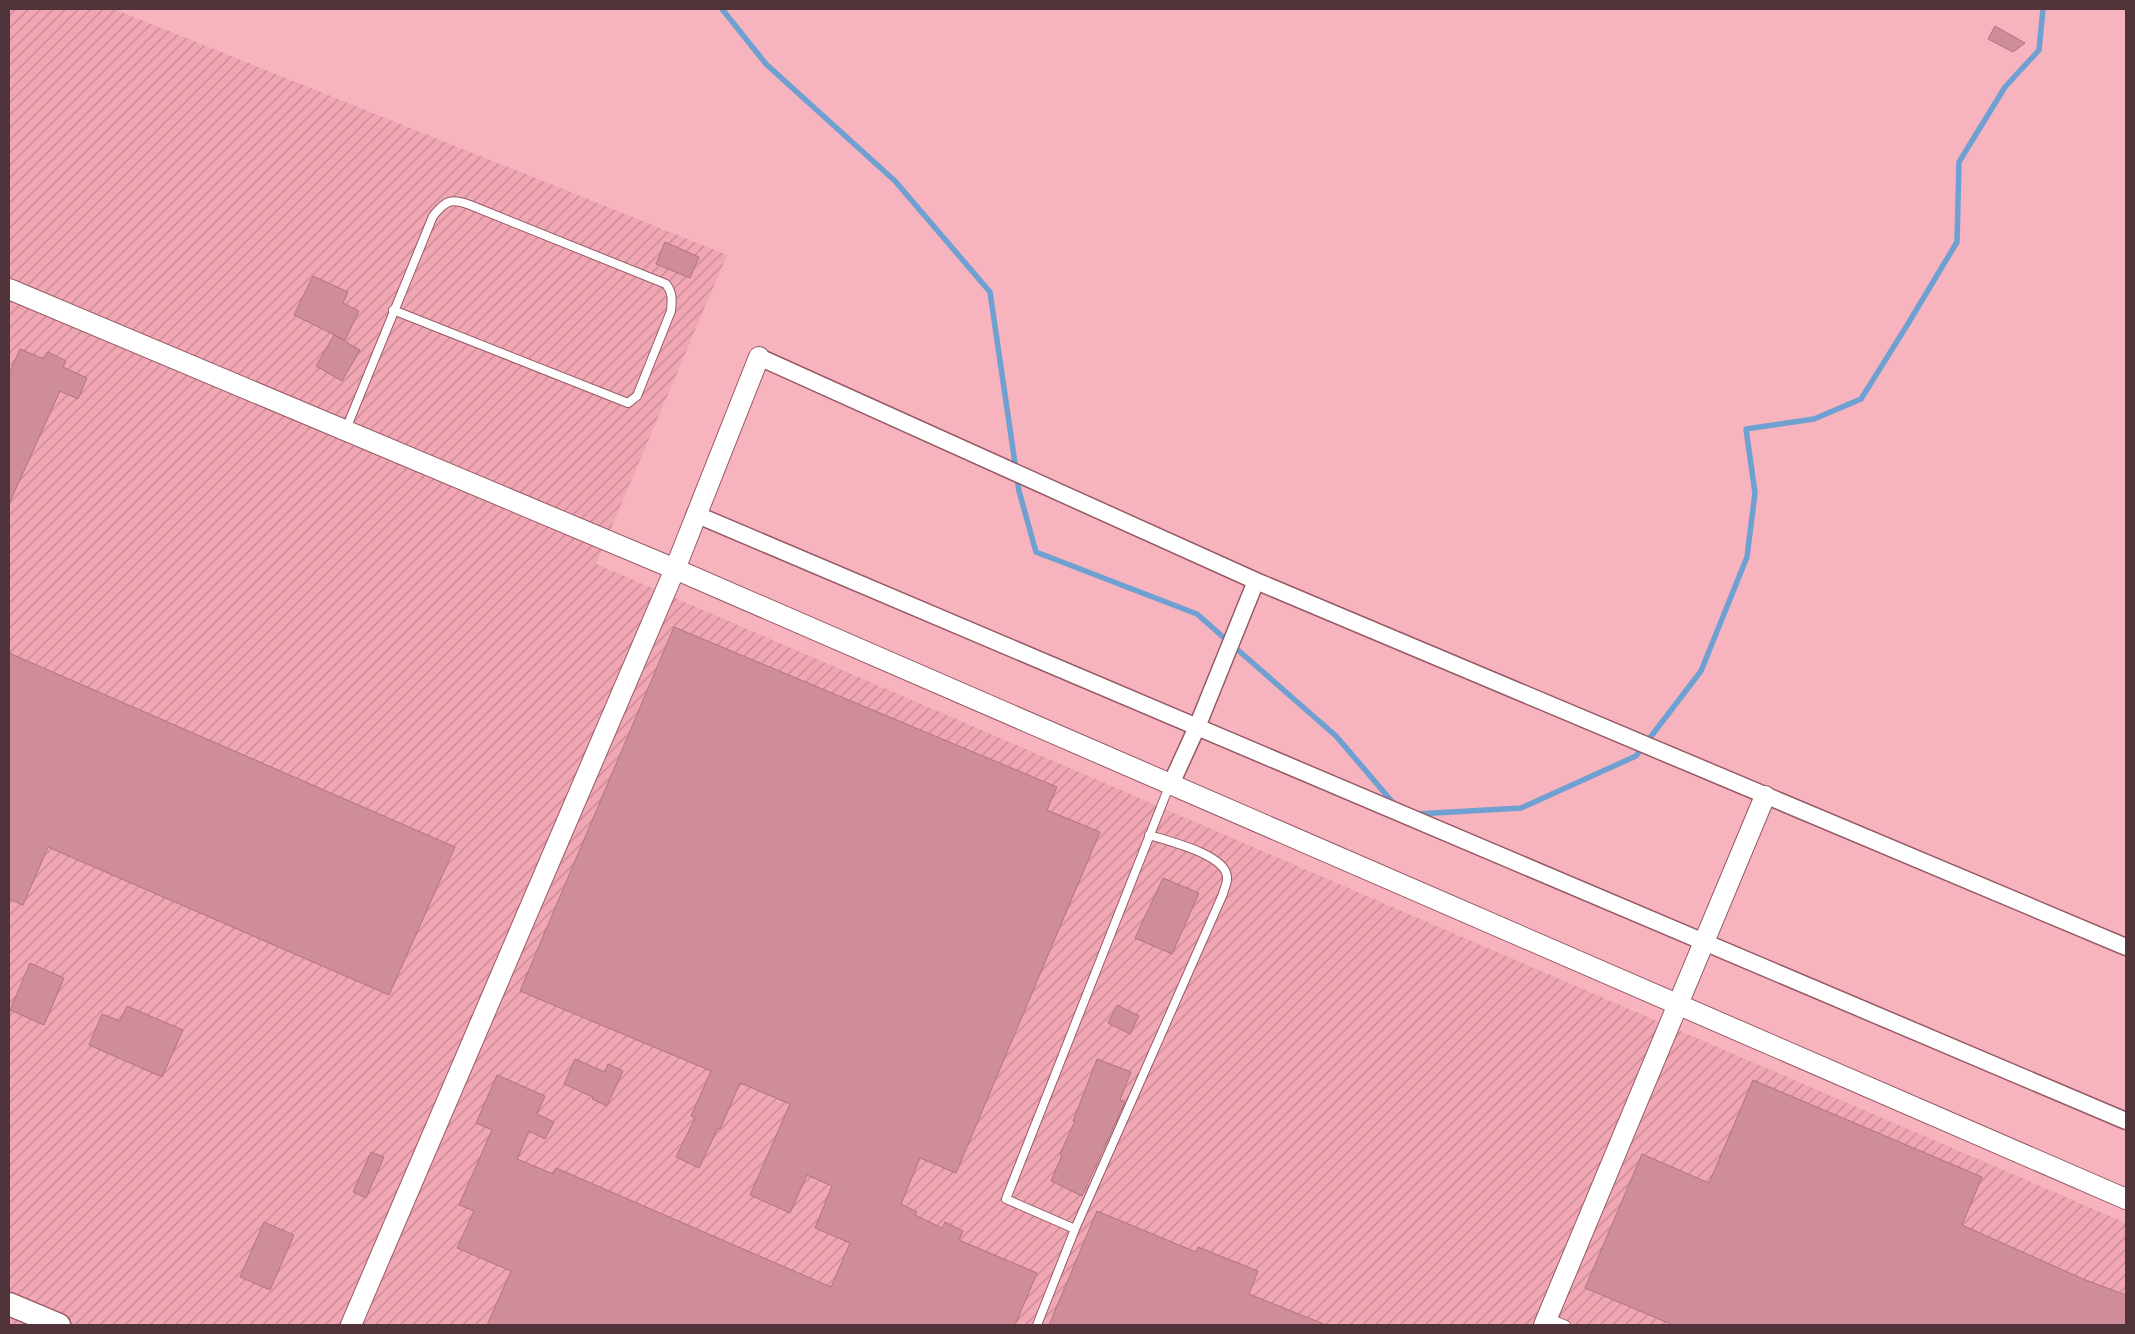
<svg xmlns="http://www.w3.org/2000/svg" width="2135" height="1334" viewBox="0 0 2135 1334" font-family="'Exo 2',sans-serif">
<defs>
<pattern id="industrial-furrows" width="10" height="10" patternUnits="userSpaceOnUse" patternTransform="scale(1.25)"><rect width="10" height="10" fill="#f1a6b3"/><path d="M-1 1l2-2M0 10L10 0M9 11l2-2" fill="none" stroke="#c68893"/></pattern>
</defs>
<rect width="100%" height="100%" fill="#f7b4bf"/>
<path fill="url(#industrial-furrows)" d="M9 9H114L727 255 596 564 2126 1223V1325H9Z"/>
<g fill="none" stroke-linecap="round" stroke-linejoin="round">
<path stroke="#6ea1d2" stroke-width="5.5" d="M722 9 766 64 895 181 990 292 1019 491 1036 552 1197 614 1336 736 1395 805
M1417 814 1521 808 1636 756 1701 671 1747 557 1755 493 1746 429 1814 419 1861 399 1906 327 1957 242 1959 162 2005 87 2039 50 2043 9"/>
</g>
<path fill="#ce8d98" stroke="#b2747f" d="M1995 26 2025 43 2013 52 1988 39Z
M665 242 699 257 690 278 656 264Z
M313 276 348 292 343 303 359 311 345 340 294 315Z
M334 335 360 350 342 381 316 366Z
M20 349 44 359 48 352 66 361 63 367 87 378 78 399 60 391 9 504V374Z
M674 627 1057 787 1047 810 1100 832 956 1173 920 1158 901 1204 917 1212 915 1215 942 1228 945 1222 963 1231 959 1240 1037 1273 1015 1325H487L511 1271 457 1248 474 1211 459 1205 492 1130 476 1123 497 1075 545 1096 537 1114 554 1122 545 1139 529 1131 517 1159 553 1174 556 1168 831 1287 850 1243 815 1228 832 1186 807 1175 790 1213 750 1195 790 1104 740 1083 720 1129 718 1128 699 1168 676 1157 695 1118 691 1116 711 1071 520 991Z
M9 653 455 847 389 995 48 847 23 905 9 899Z
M1163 878 1199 893 1172 954 1135 938Z
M30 963 64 978 44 1025 10 1010Z
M1117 1005 1139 1016 1130 1034 1108 1023Z
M127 1006 183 1030 162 1077 89 1045 102 1014 120 1021Z
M575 1059 605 1072 608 1064 623 1071 607 1106 592 1099 593 1097 564 1084Z
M1097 1059 1131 1072 1120 1100 1125 1102 1082 1196 1051 1181 1062 1155 1060 1154 1075 1121H1073Z
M1753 1080 1982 1177 1962 1225 2083 1279 2126 1295V1325H1673L1585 1288 1642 1154 1709 1183Z
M371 1152 384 1157 366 1198 353 1192Z
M1097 1211 1196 1252 1198 1247 1258 1271 1249 1294 1326 1325H1049Z
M264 1222 294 1235 270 1290 240 1277Z"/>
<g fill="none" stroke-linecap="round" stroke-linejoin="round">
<defs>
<path id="service" d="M346 429 433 216C446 200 451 198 470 205L666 284C673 293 672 300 671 311L637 396 628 403 393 310
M1075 1229 1006 1199 1170 784
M1547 1317 1566 1325
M1037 1325 1075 1229 1223 894C1224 889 1227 884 1227 879 1229 855 1168 841 1149 835"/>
<path id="minor" d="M759 357 1256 581 2126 947
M695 514 2126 1121
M1171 784 1197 727 1256 581"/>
<path id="tertiary" d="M9 289 675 569 2126 1199
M351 1325 675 569 759 357
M1544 1325 1765 796"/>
<path id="secondary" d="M9 1304 59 1325"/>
</defs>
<use href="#service" stroke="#965a65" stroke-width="10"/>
<use href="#minor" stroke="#965a65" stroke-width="19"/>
<use href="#tertiary" stroke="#965a65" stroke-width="22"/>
<use href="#secondary" stroke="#965a65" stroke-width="25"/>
<use href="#service" stroke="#fff" stroke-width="8"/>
<use href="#minor" stroke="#fff" stroke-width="16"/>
<use href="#tertiary" stroke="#fff" stroke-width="20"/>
<use href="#secondary" stroke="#fff" stroke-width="22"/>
</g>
<rect width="2135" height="1334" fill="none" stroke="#503439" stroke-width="20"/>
</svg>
